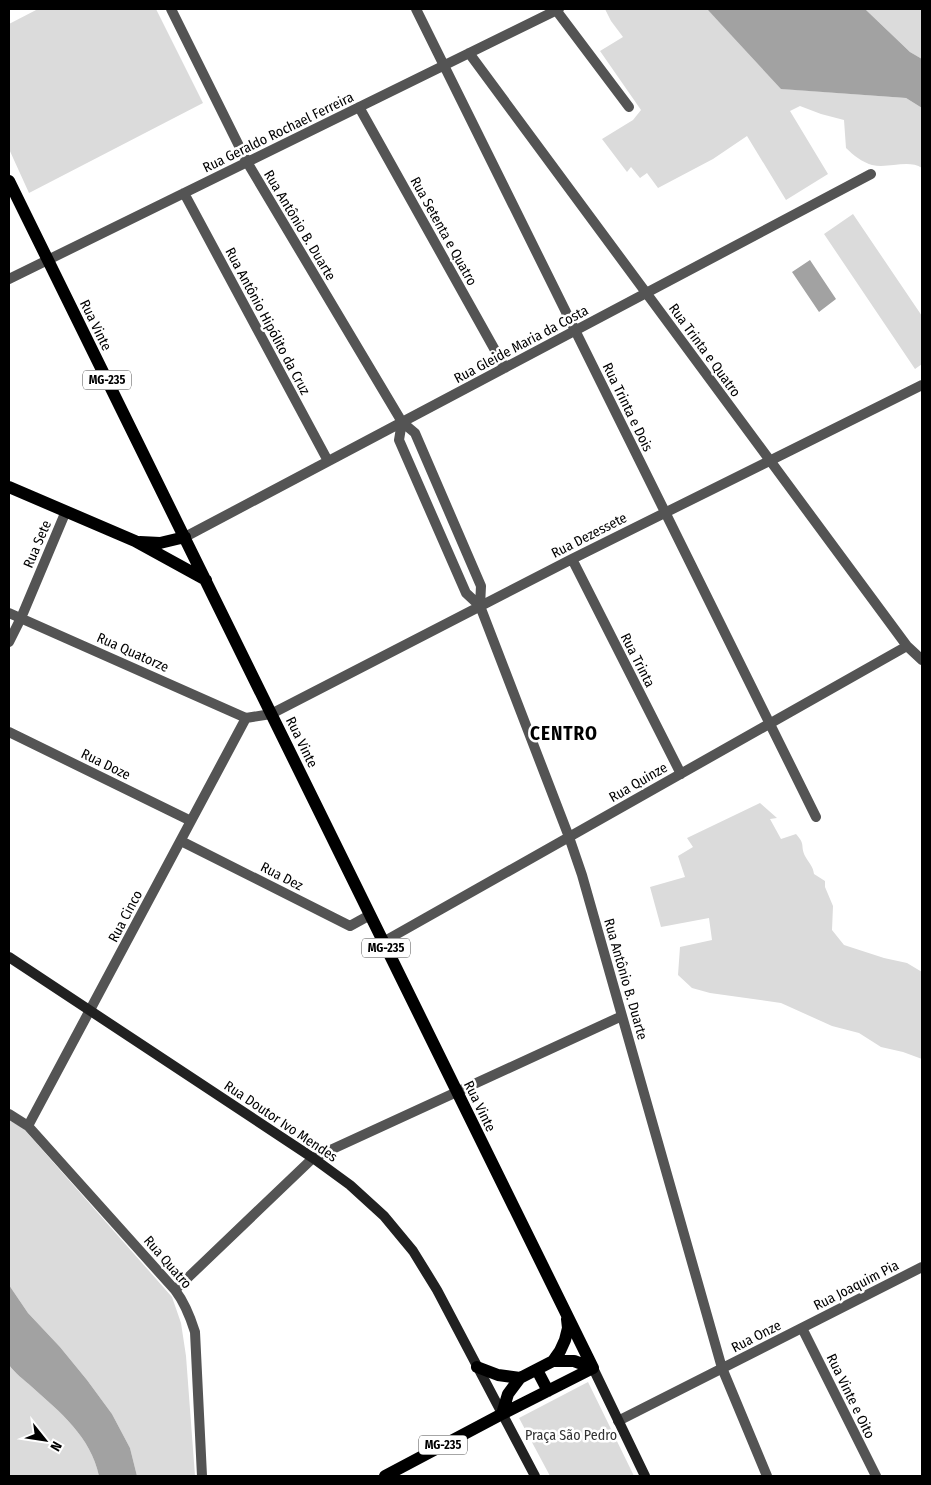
<svg xmlns="http://www.w3.org/2000/svg" width="931" height="1485" viewBox="0 0 931 1485" font-family="'Fira Sans Condensed',sans-serif">
<rect width="100%" height="100%" fill="#fff"/>
<path fill="#dbdbdb" d="M38 9H156L203 103 29 193 9 149V24Z
M605 9H707L784 89 906 98 922 108V168C908 159 888 169 872 165 862 162 853 155 846 148L844 120 821 114 800 106 790 111 828 174 786 200 747 136 713 159 658 188 647 173 640 178 631 167 627 172 602 139 633 120 641 110 600 51 623 37 611 21Z
M865 9H922V59L910 52Z
M853 214 922 316V364L915 369 824 234Z
M760 803 777 818 770 819 781 839 796 834C806 845 800 845 805 856 809 863 813 866 814 874L825 881V887L833 906 832 930 844 945 884 958 907 963 922 972V1059L903 1052 881 1047 859 1033 832 1026 781 1003 710 993 692 988 678 975 680 947 712 940 709 918 661 927 650 887 685 877 678 856 693 847 687 838Z
M9 1120 23 1128 172 1297 181 1323 186 1356 195 1476H137L130 1448 112 1414 87 1380 60 1347 28 1313 9 1285Z
M9 1365C15 1373 24 1380 32 1387 60 1412 91 1437 99 1476H9Z
M588 1382 634 1476H550L519 1418Z"/>
<path fill="#a2a2a2" d="M707 9H865L910 52 922 59V108L906 98 781 89Z
M810 260 836 299 819 312 792 272Z
M9 1285 28 1313 60 1347 87 1380 112 1414 130 1448 137 1476H99C91 1437 60 1412 32 1387 24 1380 15 1373 9 1365Z"/>
<g fill="none" stroke-linecap="round" stroke-linejoin="round">
<path stroke="#545454" stroke-width="10" d="M171 9 247 162 402 422 415 433 481 586 480 606 569 837 582 875 722 1368 767 1476
M416 9 816 817
M556 10 629 107
M469 53 907 646 922 660
M359 107 505 368
M184 193 328 461
M9 279 559 9
M402 422 399 440 466 593 480 606
M185 537 871 174
M572 559 681 774
M9 613 246 718
M9 642 21 618 66 511
M246 718 271 714 572 559 922 385
M9 732 191 821
M181 841 350 926 370 915
M383 942 907 646
M9 1114 28 1126 175 1290C185 1303 190 1316 195 1332L202 1476
M28 1126 246 718
M175 1290 313 1158 622 1016
M802 1328 876 1476
M618 1421 922 1267"/>
<path stroke="#212121" stroke-width="10" d="M9 957 313 1158 350 1185 384 1216 413 1251 437 1290 535 1476
M593 1368 645 1476"/>
<path stroke="#000" stroke-width="12" d="M9 181 593 1368
M9 487 135 541 206 580
M140 542 160 543 185 537
M553 1361H574L593 1368
M477 1367 498 1375 520 1378
M537 1370 548 1391
M502 1414 508 1394 520 1378 553 1361 560 1351 565 1340 568 1328 567 1319
M385 1476 502 1414 593 1368"/>
</g>
<g text-anchor="middle" stroke-width="5" stroke-linejoin="round" paint-order="stroke">
<g fill="#fff" stroke="#4c4c4c" stroke-width="1">
<rect x="83" y="370.5" width="48" height="19" rx="4"/>
<rect x="362" y="938.5" width="48" height="19" rx="4"/>
<rect x="419" y="1435.5" width="48" height="19" rx="4"/>
</g>
<g font-size="12" font-weight="bold" fill="#000">
<text x="107" y="384">MG-235</text>
<text x="386" y="952">MG-235</text>
<text x="443" y="1449">MG-235</text>
</g>
<g font-size="14" fill="#000" stroke="#fff">
<text transform="translate(278 132) rotate(-26)" y="5">Rua Geraldo Rochael Ferreira</text>
<text transform="translate(300 225) rotate(59)" y="5">Rua Antônio B. Duarte</text>
<text transform="translate(444 231) rotate(61)" y="5">Rua Setenta e Quatro</text>
<text transform="translate(268 321) rotate(62)" y="5">Rua Antônio Hipólito da Cruz</text>
<text transform="translate(96 325) rotate(64)" y="5">Rua Vinte</text>
<text transform="translate(521 344) rotate(-28)" y="5">Rua Gleide Maria da Costa</text>
<text transform="translate(705 350) rotate(54)" y="5">Rua Trinta e Quatro</text>
<text transform="translate(628 407) rotate(64)" y="5">Rua Trinta e Dois</text>
<text transform="translate(589 535) rotate(-27)" y="5">Rua Dezessete</text>
<text transform="translate(37 544) rotate(-67)" y="5">Rua Sete</text>
<text transform="translate(133 652) rotate(24)" y="5">Rua Quatorze</text>
<text transform="translate(638 660) rotate(63)" y="5">Rua Trinta</text>
<text transform="translate(302 742) rotate(64)" y="5">Rua Vinte</text>
<text transform="translate(106 764) rotate(26)" y="5">Rua Doze</text>
<text transform="translate(638 782) rotate(-30)" y="5">Rua Quinze</text>
<text transform="translate(282 876) rotate(27)" y="5">Rua Dez</text>
<text transform="translate(125 916) rotate(-62)" y="5">Rua Cinco</text>
<text transform="translate(626 979) rotate(74)" y="5">Rua Antônio B. Duarte</text>
<text transform="translate(480 1106) rotate(64)" y="5">Rua Vinte</text>
<text transform="translate(281 1121) rotate(34)" y="5">Rua Doutor Ivo Mendes</text>
<text transform="translate(168 1262) rotate(49)" y="5">Rua Quatro</text>
<text transform="translate(856 1285) rotate(-27)" y="5">Rua Joaquim Pia</text>
<text transform="translate(756 1336) rotate(-27)" y="5">Rua Onze</text>
<text transform="translate(851 1396) rotate(64)" y="5">Rua Vinte e Oito</text>
</g>
<g font-size="14" fill="#323232" stroke="#fff">
<text x="571" y="1440">Praça São Pedro</text>
</g>
<g font-size="19" font-weight="bold" letter-spacing="1" fill="#000" stroke="#fff">
<text x="564" y="740">CENTRO</text>
</g>
</g>
<rect width="931" height="1485" fill="none" stroke="#000000" stroke-width="20"/>
<g transform="translate(45 1440) rotate(120)" stroke="#ffffff" stroke-width="4" paint-order="stroke">
<path d="M0-4L9 19L0 12L-9 19Z" fill="#000000"/>
<text y="-8" font-size="14" font-weight="bold" text-anchor="middle" fill="#000000">N</text>
</g>
</svg>
